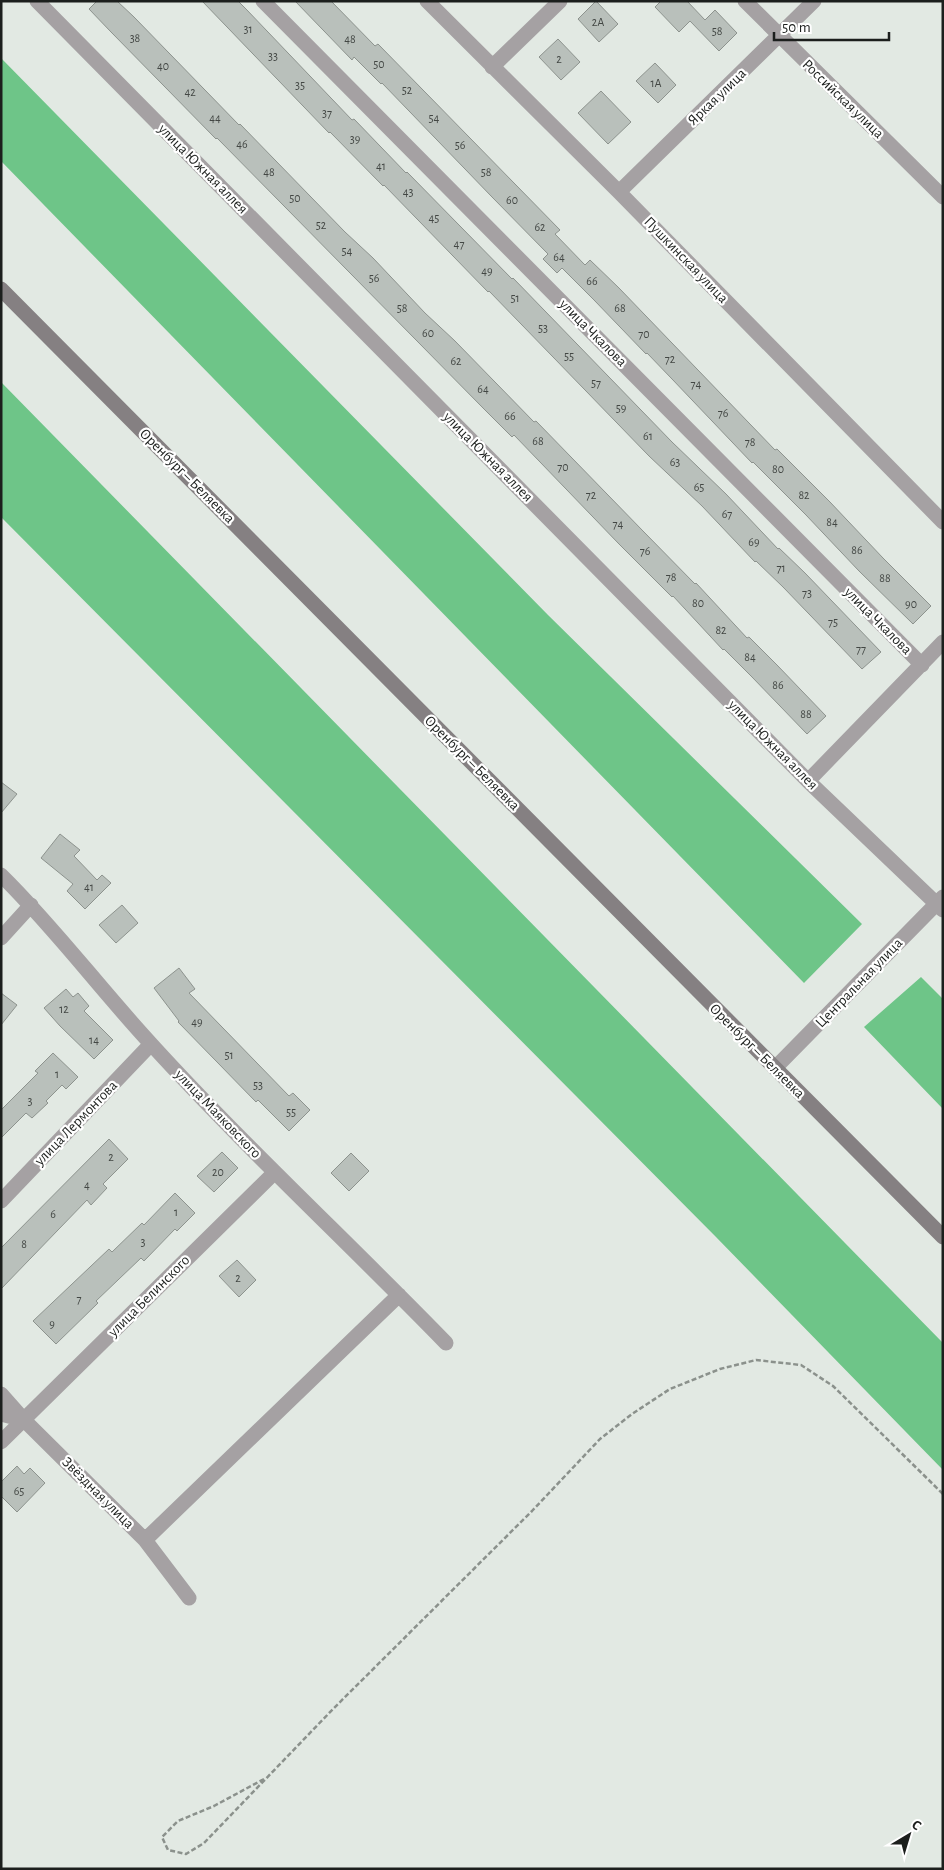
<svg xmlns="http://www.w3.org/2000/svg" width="944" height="1870" font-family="'Alegreya Sans',sans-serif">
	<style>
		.forest { fill: #6ec588 }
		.building { fill: #b9c0bb; stroke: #8d938e }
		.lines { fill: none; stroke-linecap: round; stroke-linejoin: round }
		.path { stroke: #8b918c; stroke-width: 2.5; stroke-dasharray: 5 2.5; stroke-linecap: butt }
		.minor { stroke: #a5a1a3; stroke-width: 15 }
		.secondary { stroke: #858082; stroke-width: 15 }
		.labels { text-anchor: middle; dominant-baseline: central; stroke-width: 4.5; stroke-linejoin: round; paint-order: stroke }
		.number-label { font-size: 12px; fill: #434744 }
		.street-label { font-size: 15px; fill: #1c1f1d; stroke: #fff }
	</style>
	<rect width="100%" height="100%" fill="#e2e9e3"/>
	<!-- forest -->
	<path class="forest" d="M 1,58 L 548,615 L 862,924 L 804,983 L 1,161 Z
		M 1,382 L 943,1343 L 943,1470 L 716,1237 L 1,517 Z
		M 921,977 L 943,999 L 943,1109 L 864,1027 Z"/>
	<!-- building -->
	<path class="building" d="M 97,1 L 117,1 L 134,17 L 239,125 L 240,124 L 345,232 L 373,258 L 425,313 L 455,341 L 534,422 L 536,421 L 643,531 L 695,584 L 696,583 L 747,638 L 749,637 L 777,665 L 826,716 L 807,734 L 752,677 L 724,649 L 723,650 L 673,596 L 672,597 L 619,544 L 514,435 L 512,437 L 484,409 L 217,138 L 216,139 L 111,32 L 89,9 Z
		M 202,1 L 238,1 L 246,9 L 352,120 L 354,119 L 406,173 L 407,172 L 512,279 L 513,278 L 672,442 L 726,494 L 778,549 L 779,548 L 805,573 L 881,652 L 862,669 L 783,587 L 756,561 L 755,562 L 702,506 L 649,456 L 489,291 L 488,292 L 384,185 L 383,186 L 330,132 L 329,133 Z
		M 295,1 L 331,1 L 375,46 L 378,44 L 560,230 L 555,234 L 585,265 L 590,260 L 619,288 L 775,450 L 777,449 L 830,502 L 883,558 L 931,606 L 913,624 L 859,571 L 806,515 L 753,462 L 752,463 L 672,379 L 647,353 L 646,354 L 594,300 L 562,268 L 557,273 L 543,259 L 548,254 L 492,197 L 382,83 L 381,84 L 354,57 L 352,60 Z
		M 596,1 L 618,24 L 599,42 L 578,19 Z
		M 661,1 L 687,1 L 705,20 L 715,10 L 737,33 L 719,51 L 690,21 L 679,32 L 655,7 Z
		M 558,39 L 580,62 L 561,80 L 539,57 Z
		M 655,63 L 676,85 L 658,103 L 636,81 Z
		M 601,91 L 631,122 L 608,144 L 578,113 Z
		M 1,782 L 17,794 L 1,813 Z
		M 60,834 L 80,850 L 74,856 L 97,880 L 102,875 L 111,883 L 85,909 L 67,891 L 73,884 L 41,858 Z
		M 122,905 L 138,923 L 116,943 L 99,925 Z
		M 179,968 L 195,989 L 189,993 L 289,1096 L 293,1093 L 310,1110 L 289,1131 L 258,1100 L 256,1102 L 178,1022 L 179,1021 L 154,988 Z
		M 66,989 L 73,997 L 78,993 L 89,1006 L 84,1011 L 113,1040 L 94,1059 L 60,1026 L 44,1008 Z
		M 1,993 L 17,1005 L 1,1025 Z
		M 53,1053 L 78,1077 L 66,1089 L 62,1085 L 46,1101 L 48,1103 L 32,1118 L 26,1113 L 1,1138 L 1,1110 L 38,1073 L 35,1071 Z
		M 109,1139 L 128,1159 L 103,1184 L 107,1188 L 91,1205 L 87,1200 L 1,1289 L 1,1248 Z
		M 222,1152 L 238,1168 L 214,1192 L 197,1176 Z
		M 351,1153 L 369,1171 L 349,1191 L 331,1173 Z
		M 175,1193 L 195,1213 L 177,1231 L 175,1229 L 144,1261 L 141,1258 L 96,1301 L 98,1303 L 56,1344 L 33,1321 L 109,1249 L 112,1252 L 142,1223 L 144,1225 Z
		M 237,1260 L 256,1280 L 239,1297 L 219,1276 Z
		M 17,1466 L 24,1474 L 30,1468 L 45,1483 L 17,1512 L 1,1496 L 1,1482 Z"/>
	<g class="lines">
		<!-- path -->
		<path class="path" d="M 264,1779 L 214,1806 L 178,1821 L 162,1837 L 168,1850 L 186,1854 L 204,1843 L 334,1708 L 532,1511 L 600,1439 L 632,1414 L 670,1389 L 720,1369 L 756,1360 L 801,1365 L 833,1386 L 943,1494"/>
		<!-- minor -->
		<path class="minor" d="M 37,1 L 808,781 L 943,910
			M 263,1 L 922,665
			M 427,1 L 619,192 L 943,522
			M 745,1 L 943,197
			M 492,67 L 560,1
			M 619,192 L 814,1
			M 808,781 L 943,642
			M 1,875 C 55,928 100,989 152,1045 C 246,1148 349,1243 446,1343
			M 1,938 L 31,905
			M 775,1068 L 943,897
			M 1,1201 L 151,1044
			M 1,1394 L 24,1420 L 145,1540 L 189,1598
			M 1,1414 L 24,1420
			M 1,1442 L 274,1173
			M 145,1540 L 399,1295"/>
		<!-- secondary -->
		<path class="secondary" d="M 1,289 L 943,1237"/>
	</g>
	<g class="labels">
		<!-- number labels -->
		<g class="number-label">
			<text x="598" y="22">2А</text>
			<text x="248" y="29">31</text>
			<text x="717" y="31">58</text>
			<text x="135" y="38">38</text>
			<text x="350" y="39">48</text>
			<text x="273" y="56">33</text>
			<text x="559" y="59">2</text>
			<text x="379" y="64">50</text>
			<text x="163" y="66">40</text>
			<text x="656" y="83">1А</text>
			<text x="300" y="85">35</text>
			<text x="407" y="90">52</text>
			<text x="190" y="92">42</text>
			<text x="327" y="113">37</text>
			<text x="215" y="118">44</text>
			<text x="434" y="118">54</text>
			<text x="355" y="139">39</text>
			<text x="242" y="144">46</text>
			<text x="460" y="145">56</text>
			<text x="381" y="166">41</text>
			<text x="269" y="172">48</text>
			<text x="486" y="172">58</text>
			<text x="408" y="192">43</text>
			<text x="295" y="198">50</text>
			<text x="512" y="200">60</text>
			<text x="434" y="218">45</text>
			<text x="321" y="225">52</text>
			<text x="540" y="227">62</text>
			<text x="459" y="244">47</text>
			<text x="347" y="251">54</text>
			<text x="559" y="257">64</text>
			<text x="487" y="271">49</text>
			<text x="374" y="278">56</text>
			<text x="592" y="281">66</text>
			<text x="515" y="298">51</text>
			<text x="402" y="308">58</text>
			<text x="620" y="308">68</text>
			<text x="543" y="328">53</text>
			<text x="428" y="333">60</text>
			<text x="644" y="334">70</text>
			<text x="569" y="356">55</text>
			<text x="670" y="359">72</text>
			<text x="456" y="361">62</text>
			<text x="596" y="383">57</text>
			<text x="696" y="384">74</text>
			<text x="483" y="389">64</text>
			<text x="621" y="408">59</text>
			<text x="723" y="413">76</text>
			<text x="510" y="416">66</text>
			<text x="648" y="436">61</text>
			<text x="538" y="441">68</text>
			<text x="750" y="442">78</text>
			<text x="675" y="462">63</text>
			<text x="563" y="467">70</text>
			<text x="778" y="469">80</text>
			<text x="699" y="487">65</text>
			<text x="591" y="495">72</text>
			<text x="804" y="495">82</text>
			<text x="727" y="514">67</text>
			<text x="832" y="522">84</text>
			<text x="618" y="524">74</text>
			<text x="754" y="542">69</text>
			<text x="857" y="550">86</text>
			<text x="645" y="551">76</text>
			<text x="781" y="568">71</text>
			<text x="671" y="577">78</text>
			<text x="885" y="578">88</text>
			<text x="807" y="593">73</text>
			<text x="698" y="603">80</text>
			<text x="911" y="604">90</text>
			<text x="833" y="622">75</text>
			<text x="721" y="630">82</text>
			<text x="861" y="649">77</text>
			<text x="750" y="657">84</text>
			<text x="778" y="685">86</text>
			<text x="806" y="714">88</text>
			<text x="89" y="887">41</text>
			<text x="64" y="1009">12</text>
			<text x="197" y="1022">49</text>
			<text x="94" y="1040">14</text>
			<text x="229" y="1055">51</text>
			<text x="57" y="1074">1</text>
			<text x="258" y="1085">53</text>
			<text x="30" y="1101">3</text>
			<text x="291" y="1112">55</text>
			<text x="111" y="1157">2</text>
			<text x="218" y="1172">20</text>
			<text x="87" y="1185">4</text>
			<text x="176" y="1212">1</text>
			<text x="53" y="1214">6</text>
			<text x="143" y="1242">3</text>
			<text x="24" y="1244">8</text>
			<text x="238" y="1278">2</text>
			<text x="79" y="1299">7</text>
			<text x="52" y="1324">9</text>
			<text x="19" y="1491">65</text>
		</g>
		<!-- street labels -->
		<g class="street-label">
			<text transform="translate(717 97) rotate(-44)">Яркая улица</text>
			<text transform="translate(843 99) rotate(44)">Российская улица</text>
			<text transform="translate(203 169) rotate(45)">улица Южная аллея</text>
			<text transform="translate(686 260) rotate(46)">Пушкинская улица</text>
			<text transform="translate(593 333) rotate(45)">улица Чкалова</text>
			<text transform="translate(488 457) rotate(45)">улица Южная аллея</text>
			<text transform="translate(187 476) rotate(45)">Оренбург – Беляевка</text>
			<text transform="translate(878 621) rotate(45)">улица Чкалова</text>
			<text transform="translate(773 745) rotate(45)">улица Южная аллея</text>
			<text transform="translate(472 763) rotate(45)">Оренбург – Беляевка</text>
			<text transform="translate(859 983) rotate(-46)">Центральная улица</text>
			<text transform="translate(757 1051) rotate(45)">Оренбург – Беляевка</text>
			<text transform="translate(218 1114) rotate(46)">улица Маяковского</text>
			<text transform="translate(76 1123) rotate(-46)">улица Лермонтова</text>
			<text transform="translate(149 1296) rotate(-45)">улица Белинского</text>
			<text transform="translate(98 1493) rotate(45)">Звёздная улица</text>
		</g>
	</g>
	<!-- border -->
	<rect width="944" height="1870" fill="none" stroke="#1c1f1d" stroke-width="5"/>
	<!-- north arrow -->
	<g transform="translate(909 1835) rotate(38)" stroke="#ffffff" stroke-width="4" paint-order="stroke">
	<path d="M0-4L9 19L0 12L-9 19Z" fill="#1c1f1d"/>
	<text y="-8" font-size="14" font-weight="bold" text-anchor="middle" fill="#1c1f1d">С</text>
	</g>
	<!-- scale -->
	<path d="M774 32v8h115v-8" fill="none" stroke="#1c1f1d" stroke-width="2.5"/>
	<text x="782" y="32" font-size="15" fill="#1c1f1d" stroke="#ffffff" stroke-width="4" paint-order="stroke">50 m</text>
</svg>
